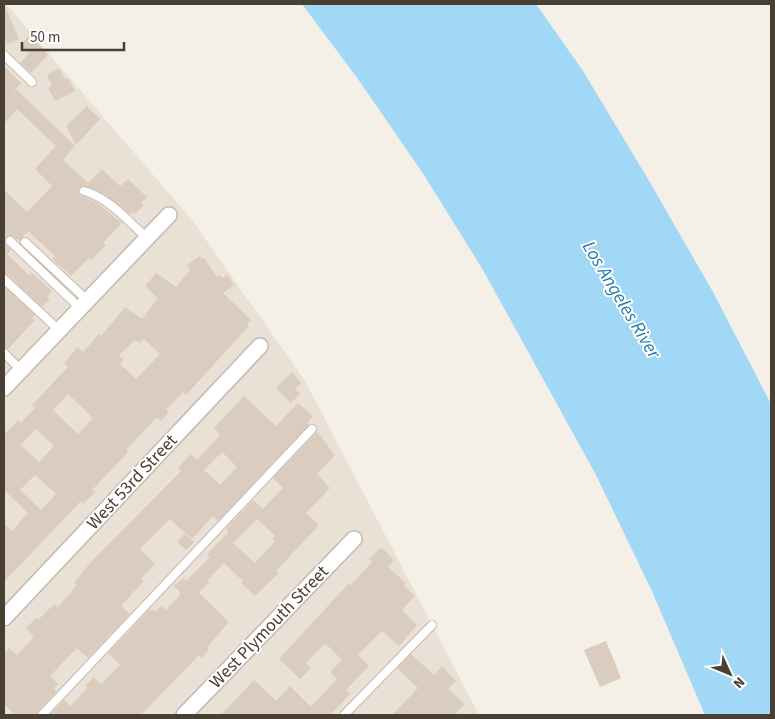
<svg xmlns="http://www.w3.org/2000/svg" width="775" height="719" font-family="'Source Sans 3',sans-serif">
	<style>
		.residential { fill: #e9e1d5 }
		.water { fill: #a0d8f5 }
		.building { fill: #dacdbf; fill-rule: evenodd }
		.lines { fill: none; stroke-linecap: round; stroke-linejoin: round }
		.lane-casing { stroke: #c4b9ac; stroke-width: 10 }
		.street-casing { stroke: #c4b9ac; stroke-width: 18 }
		.lane { stroke: #fff; stroke-width: 8 }
		.street { stroke: #fff; stroke-width: 15 }
		.labels { text-anchor: middle; dominant-baseline: central; stroke-width: 4; stroke-linejoin: round; paint-order: stroke }
		.street-label { font-size: 18px; fill: #483f35; stroke: #fff }
		.water-label { font-size: 19px; font-style: italic; fill: #267caa; stroke: #fff }
	</style>
	<rect width="100%" height="100%" fill="#f4efe7"/>
	<!-- residential -->
	<path class="residential" d="M 4,4 L 6,4 L 192,220 L 305,381 L 479,715 L 4,715 Z"/>
	<!-- water -->
	<path class="water" d="M 302,4 L 536,4 L 583,71 L 648,179 L 713,292 L 771,404 L 771,715 L 705,715 L 651,589 L 596,475 L 483,270 L 424,175 L 358,79 Z"/>
	<!-- building -->
	<path class="building" d="M 4,4 L 19,39 L 7,44 L 4,37 Z
		M 30,35 L 48,55 L 31,73 L 20,63 L 29,53 L 20,45 Z
		M 4,66 L 21,83 L 13,92 L 17,90 L 75,146 L 63,160 L 88,183 L 102,169 L 120,186 L 128,179 L 147,197 L 141,203 L 144,205 L 135,214 L 133,212 L 130,214 L 104,194 L 86,186 L 80,187 L 78,191 L 80,195 L 99,204 L 122,223 L 103,243 L 106,245 L 91,260 L 89,258 L 71,276 L 52,259 L 55,256 L 28,231 L 19,241 L 12,236 L 6,237 L 5,243 L 11,250 L 7,254 L 29,275 L 31,272 L 52,291 L 47,297 L 50,299 L 42,307 L 8,275 L 4,274 L 4,190 L 27,212 L 52,186 L 35,169 L 56,146 L 17,109 L 4,124 Z
		M 59,68 L 65,79 L 68,78 L 75,91 L 55,101 L 48,88 L 52,86 L 47,75 Z
		M 87,106 L 100,119 L 76,145 L 66,126 Z
		M 200,256 L 202,259 L 204,258 L 217,277 L 220,275 L 222,278 L 227,275 L 234,285 L 223,293 L 251,320 L 247,324 L 249,326 L 186,395 L 183,392 L 166,410 L 169,412 L 161,421 L 157,417 L 126,450 L 128,452 L 92,490 L 95,492 L 83,504 L 81,501 L 4,582 L 4,523 L 12,531 L 28,513 L 4,490 L 4,435 L 18,420 L 21,423 L 35,408 L 32,405 L 68,367 L 64,363 L 78,347 L 83,352 L 99,334 L 101,336 L 125,307 L 142,319 L 158,298 L 145,286 L 156,273 L 176,287 L 190,270 L 187,265 ZM 144,339 L 160,354 L 136,379 L 120,364 L 123,360 L 119,355 L 135,340 L 140,343 ZM 68,394 L 93,418 L 78,434 L 53,410 ZM 36,429 L 54,446 L 39,462 L 21,445 ZM 35,475 L 56,494 L 41,510 L 20,490 Z
		M 4,286 L 35,315 L 32,318 L 35,320 L 8,349 L 4,348 Z
		M 292,372 L 301,383 L 295,389 L 300,394 L 291,403 L 276,388 Z
		M 244,396 L 276,426 L 298,403 L 313,416 L 307,423 L 309,425 L 218,521 L 213,516 L 192,539 L 170,519 L 140,549 L 155,564 L 141,579 L 144,581 L 121,606 L 130,614 L 88,658 L 77,648 L 50,676 L 58,684 L 54,689 L 56,692 L 38,711 L 37,715 L 15,715 L 4,704 L 4,654 L 9,648 L 17,655 L 34,637 L 26,628 L 36,618 L 38,620 L 54,604 L 58,607 L 73,590 L 76,585 L 74,583 L 90,563 L 181,471 L 178,468 L 191,454 L 197,460 L 220,435 L 214,428 ZM 222,452 L 237,467 L 220,485 L 204,470 Z
		M 317,432 L 328,445 L 327,446 L 335,455 L 317,474 L 330,488 L 306,513 L 319,525 L 277,570 L 279,573 L 255,596 L 241,583 L 243,581 L 224,563 L 208,580 L 209,582 L 199,593 L 229,622 L 207,647 L 209,650 L 202,658 L 199,655 L 141,715 L 50,715 L 64,700 L 71,706 L 87,688 L 85,686 L 94,677 L 101,684 L 120,665 L 108,653 L 150,609 L 156,611 L 161,606 L 166,610 L 180,595 L 180,592 L 174,586 L 183,578 L 186,581 L 210,557 L 207,554 L 229,532 L 226,529 L 253,500 L 263,509 L 283,488 L 273,478 ZM 257,519 L 275,536 L 273,539 L 275,541 L 255,563 L 233,543 Z
		M 185,534 L 194,542 L 186,550 L 177,542 Z
		M 381,547 L 394,560 L 388,567 L 406,583 L 404,586 L 415,596 L 402,610 L 417,625 L 399,646 L 382,631 L 358,655 L 369,666 L 346,690 L 350,694 L 330,715 L 221,715 L 254,680 L 276,701 L 290,686 L 311,707 L 337,679 L 330,672 L 342,660 L 325,643 L 306,663 L 311,668 L 300,679 L 279,659 L 349,583 L 351,585 L 372,562 L 369,559 Z
		M 606,641 L 621,678 L 600,687 L 584,650 Z
		M 411,654 L 434,675 L 442,666 L 456,681 L 448,689 L 465,704 L 454,715 L 392,715 L 418,688 L 397,668 Z"/>
	<g class="lines">
		<!-- lane casing -->
		<g class="lane-casing">
			<path id="lane" d="M 4,55 L 32,82
				M 84,191 C 109,198 128,221 147,238
				M 10,241 L 80,308
				M 25,242 L 87,300
				M 4,279 L 59,330
				M 4,353 L 21,370
				M 42,715 L 312,429
				M 344,715 L 432,625"/>
		</g>
		<!-- street casing -->
		<g class="street-casing">
			<path id="street" d="M 4,388 L 169,215
				M 4,618 L 260,346
				M 184,715 L 354,539"/>
		</g>
		<!-- lane -->
		<use href="#lane" class="lane"/>
		<!-- street -->
		<use href="#street" class="street"/>
	</g>
	<g class="labels">
		<!-- street labels -->
		<g class="street-label">
			<text transform="translate(132 482) rotate(-47)">West 53rd Street</text>
			<text transform="translate(269 627) rotate(-46)">West Plymouth Street</text>
		</g>
		<!-- water labels -->
		<g class="water-label">
			<text transform="translate(621 300) rotate(59)">Los Angeles River</text>
		</g>
	</g>
	<!-- border -->
	<rect width="775" height="719" fill="none" stroke="#483f35" stroke-width="10"/>
	<!-- north arrow -->
	<g transform="translate(730 674) rotate(134)" stroke="#ffffff" stroke-width="4" paint-order="stroke">
	<path d="M0-4L9 19L0 12L-9 19Z" fill="#483f35"/>
	<text y="-8" font-size="14" font-weight="bold" text-anchor="middle" fill="#483f35">N</text>
	</g>
	<!-- scale -->
	<path d="M22 42v8h102v-8" fill="none" stroke="#483f35" stroke-width="2.5"/>
	<text x="30" y="42" font-size="15" fill="#483f35" stroke="#ffffff" stroke-width="4" paint-order="stroke">50 m</text>
</svg>
